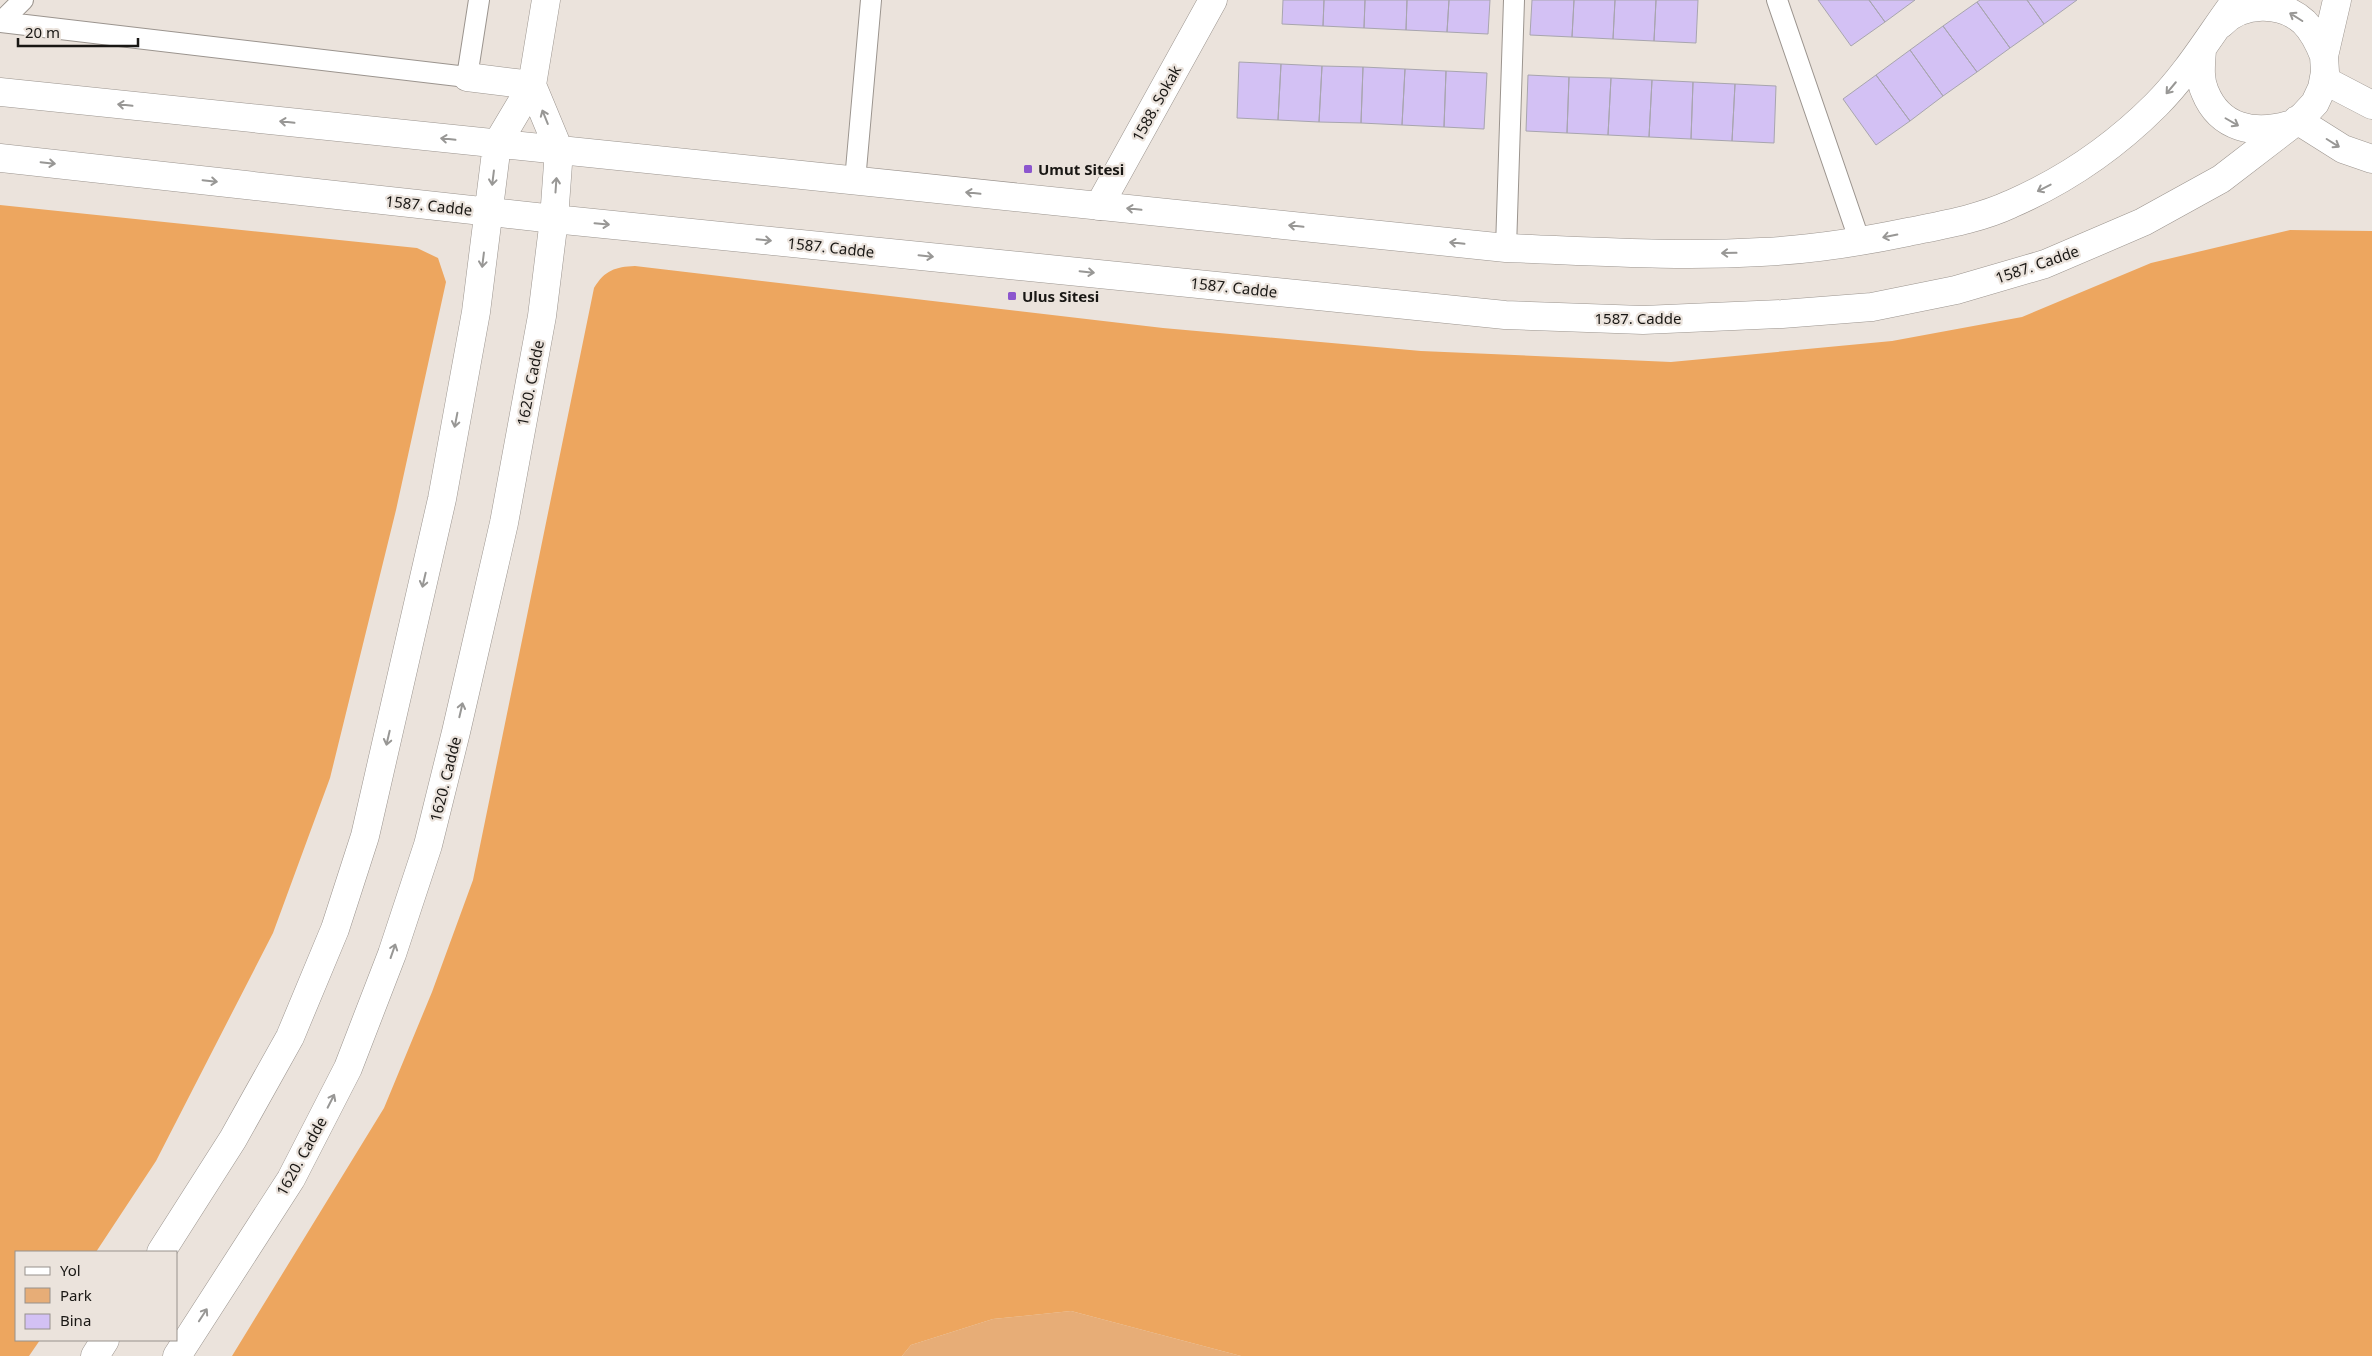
<svg xmlns="http://www.w3.org/2000/svg" width="2372" height="1356" font-family="'Noto Sans',sans-serif">
	<style>
		.green { fill: #e7ad77 }
		.forest { fill: #eda65f }
		.building { fill: #d3c1f4; stroke: #a8a5ae }
		.lines { fill: none; stroke-linecap: round; stroke-linejoin: round }
		.lane-casing { stroke: #9b948e; stroke-width: 22 }
		.street-casing { stroke: #9b948e; stroke-width: 29 }
		.secondary-casing { stroke: #9b948e; stroke-width: 29 }
		.lane { stroke: #fff; stroke-width: 20 }
		.street { stroke: #fff; stroke-width: 28 }
		.secondary { stroke: #fff; stroke-width: 28 }
		.oneway { stroke: #989795 }
		.poi-dot { fill: #8c56ce; stroke: #ebe3dc; stroke-width: 2 }
		.labels { text-anchor: middle; dominant-baseline: central; stroke-width: 4.5; stroke-linejoin: round; paint-order: stroke }
		.street-label { font-size: 15px; fill: #191714; stroke: #ebe3dc }
		.poi-label { font-size: 15px; font-weight: bold; fill: #191714; stroke: #ebe3dc; text-anchor: start }
	</style>
	<rect width="100%" height="100%" fill="#ebe3dc"/>
	<!-- green -->
	<path class="green" d="M 1071,1311 L 1241,1356 L 902,1356 L 911,1345 L 993,1319 Z"/>
	<!-- forest -->
	<path class="forest" d="M 0,205 L 417,248 L 438,258 L 446,282 L 396,510 L 330,778 L 273,933 L 156,1161 L 96,1252 L 16,1252 L 16,1340 L 40,1340 L 29,1356 L 0,1356 Z
		M 2290,230 L 2372,231 L 2372,1356 L 1241,1356 L 1071,1311 L 993,1319 L 911,1345 L 902,1356 L 232,1356 L 384,1108 L 432,992 L 473,880 L 594,288 C 605,270 615,267 635,266 L 1163,328 L 1421,351 L 1671,362 L 1892,341 L 2022,317 L 2151,263 Z"/>
	<!-- building -->
	<path class="building" d="M 1283,0 L 1324,0 L 1323,26 L 1282,24 Z
		M 1324,0 L 1365,0 L 1364,28 L 1323,26 Z
		M 1365,0 L 1407,0 L 1406,30 L 1364,28 Z
		M 1407,0 L 1449,0 L 1447,32 L 1406,30 Z
		M 1449,0 L 1490,0 L 1488,34 L 1447,32 Z
		M 1532,0 L 1574,0 L 1572,37 L 1530,35 Z
		M 1574,0 L 1615,0 L 1613,39 L 1572,37 Z
		M 1615,0 L 1656,0 L 1654,41 L 1613,39 Z
		M 1656,0 L 1698,0 L 1696,43 L 1654,41 Z
		M 1818,0 L 1869,0 L 1885,22 L 1851,46 Z
		M 1869,0 L 1915,0 L 1885,22 Z
		M 1980,0 L 2027,0 L 2044,24 L 2010,48 L 1977,2 Z
		M 2027,0 L 2077,0 L 2044,24 Z
		M 1977,2 L 2010,48 L 1977,72 L 1943,26 Z
		M 1943,26 L 1977,72 L 1943,96 L 1910,50 Z
		M 1910,50 L 1943,96 L 1910,121 L 1876,75 Z
		M 1239,62 L 1281,64 L 1278,120 L 1237,118 Z
		M 1281,64 L 1322,66 L 1319,122 L 1278,120 Z
		M 1322,66 L 1363,67 L 1361,123 L 1319,122 Z
		M 1363,67 L 1405,69 L 1402,125 L 1361,123 Z
		M 1405,69 L 1446,71 L 1444,127 L 1402,125 Z
		M 1446,71 L 1487,73 L 1484,129 L 1444,127 Z
		M 1528,75 L 1569,77 L 1567,133 L 1526,131 Z
		M 1876,75 L 1910,121 L 1876,145 L 1843,99 Z
		M 1569,77 L 1611,78 L 1608,135 L 1567,133 Z
		M 1611,78 L 1652,80 L 1649,137 L 1608,135 Z
		M 1652,80 L 1693,82 L 1691,139 L 1649,137 Z
		M 1693,82 L 1735,84 L 1732,141 L 1691,139 Z
		M 1735,84 L 1776,86 L 1774,143 L 1732,141 Z"/>
	<g class="lines">
		<!-- lane casing -->
		<g class="lane-casing">
			<path id="lane" d="M 1777,0 L 1860,242
				M 0,22 L 467,77 L 479,0
				M 1,22 L 23,0
				M 855,181 L 871,0
				M 1506,248 L 1514,0"/>
		</g>
		<!-- street casing -->
		<g class="street-casing">
			<path id="street" d="M 467,77 L 532,85
				M 1099,206 L 1213,0"/>
		</g>
		<!-- secondary casing -->
		<g class="secondary-casing">
			<path id="secondary" d="M 2221,24 C 2242,2 2281,1 2304,22 C 2314,32 2319,43 2324,56
				M 2202,50 C 2201,64 2199,79 2205,92 C 2220,129 2255,135 2289,125
				M 2324,80 L 2372,105
				M 0,92 L 1506,248 C 1591,251 1676,257 1761,252 C 1810,250 1860,242 1908,232 C 1942,225 1979,219 2011,204 C 2064,181 2115,146 2156,105 C 2188,73 2210,35 2236,0
				M 2297,120 L 2343,149 L 2372,159
				M 0,158 L 554,219 L 1505,315 L 1643,320 L 1782,314 L 1872,307 L 1956,290 L 2045,264 L 2143,222 L 2221,179 L 2303,116 L 2315,103 L 2322,88 L 2325,72 L 2324,56 L 2337,0
				M 161,1252 L 233,1139 L 290,1037 L 335,929 L 365,836 L 442,499 L 476,312 L 497,144 L 532,85 L 546,0
				M 95,1356 L 105,1340
				M 177,1356 L 291,1179 L 348,1068 L 392,954 L 428,845 L 456,732 L 504,523 L 542,316 L 554,219 L 559,150 L 532,85"/>
		</g>
		<!-- lane -->
		<use href="#lane" class="lane"/>
		<!-- street -->
		<use href="#street" class="street"/>
		<!-- secondary -->
		<use href="#secondary" class="secondary"/>
	</g>
	<!-- one-way arrows -->
	<defs><path id="oneway-shaft" d="M-6 0H5M1.5-3L5.5 0L1.5 3" fill="none" stroke-width="1.6" stroke-linecap="round" stroke-linejoin="round" transform="scale(1.25)"/></defs>
	<g class="oneway">
		<use href="#oneway-shaft" transform="translate(2296 17) rotate(-148)"/>
		<use href="#oneway-shaft" transform="translate(2171 88) rotate(130)"/>
		<use href="#oneway-shaft" transform="translate(125 105) rotate(-174)"/>
		<use href="#oneway-shaft" transform="translate(545 117) rotate(-112)"/>
		<use href="#oneway-shaft" transform="translate(287 122) rotate(-174)"/>
		<use href="#oneway-shaft" transform="translate(2232 122) rotate(30)"/>
		<use href="#oneway-shaft" transform="translate(448 139) rotate(-174)"/>
		<use href="#oneway-shaft" transform="translate(2333 143) rotate(32)"/>
		<use href="#oneway-shaft" transform="translate(48 163) rotate(6)"/>
		<use href="#oneway-shaft" transform="translate(493 178) rotate(97)"/>
		<use href="#oneway-shaft" transform="translate(210 181) rotate(6)"/>
		<use href="#oneway-shaft" transform="translate(556 185) rotate(-86)"/>
		<use href="#oneway-shaft" transform="translate(2044 188) rotate(153)"/>
		<use href="#oneway-shaft" transform="translate(973 193) rotate(-174)"/>
		<use href="#oneway-shaft" transform="translate(1134 209) rotate(-174)"/>
		<use href="#oneway-shaft" transform="translate(602 224) rotate(5)"/>
		<use href="#oneway-shaft" transform="translate(1296 226) rotate(-174)"/>
		<use href="#oneway-shaft" transform="translate(1890 236) rotate(169)"/>
		<use href="#oneway-shaft" transform="translate(764 240) rotate(6)"/>
		<use href="#oneway-shaft" transform="translate(1457 243) rotate(-174)"/>
		<use href="#oneway-shaft" transform="translate(1729 253) rotate(179)"/>
		<use href="#oneway-shaft" transform="translate(926 256) rotate(6)"/>
		<use href="#oneway-shaft" transform="translate(483 260) rotate(97)"/>
		<use href="#oneway-shaft" transform="translate(1087 272) rotate(6)"/>
		<use href="#oneway-shaft" transform="translate(456 420) rotate(101)"/>
		<use href="#oneway-shaft" transform="translate(424 580) rotate(103)"/>
		<use href="#oneway-shaft" transform="translate(461 710) rotate(-77)"/>
		<use href="#oneway-shaft" transform="translate(388 738) rotate(103)"/>
		<use href="#oneway-shaft" transform="translate(393 951) rotate(-71)"/>
		<use href="#oneway-shaft" transform="translate(331 1101) rotate(-63)"/>
		<use href="#oneway-shaft" transform="translate(203 1315) rotate(-57)"/>
	</g>
	<!-- markers -->
	<g class="poi-dot">
		<rect x="1023" y="164" width="10" height="10" rx="2.5"/>
		<rect x="1007" y="291" width="10" height="10" rx="2.5"/>
	</g>
	<g class="labels">
		<!-- street labels -->
		<g class="street-label">
			<text transform="translate(1156 103) rotate(-61)">1588. Sokak</text>
			<text transform="translate(429 205) rotate(6)">1587. Cadde</text>
			<text transform="translate(831 247) rotate(6)">1587. Cadde</text>
			<text transform="translate(2037 264) rotate(-19)">1587. Cadde</text>
			<text transform="translate(1234 287) rotate(6)">1587. Cadde</text>
			<text x="1638" y="318">1587. Cadde</text>
			<text transform="translate(530 383) rotate(-79)">1620. Cadde</text>
			<text transform="translate(445 779) rotate(-76)">1620. Cadde</text>
			<text transform="translate(301 1156) rotate(-61)">1620. Cadde</text>
		</g>
		<!-- poi labels -->
		<g class="poi-label">
			<text x="1038" y="169">Umut Sitesi</text>
			<text x="1022" y="296">Ulus Sitesi</text>
		</g>
	</g>
	<!-- legend -->
	<rect x="15" y="1251" width="162" height="90" fill="#ebe3dc" stroke="#97918c"/>
	<rect x="25" y="1267" width="25" height="8" fill="#ffffff" stroke="#97918c"/>
	<text x="60" y="1276" font-size="15" fill="#191714">Yol</text>
	<rect x="25" y="1288" width="25" height="15" fill="#e7ad77" stroke="#97918c"/>
	<text x="60" y="1301" font-size="15" fill="#191714">Park</text>
	<rect x="25" y="1314" width="25" height="15" fill="#d3c1f4" stroke="#97918c"/>
	<text x="60" y="1326" font-size="15" fill="#191714">Bina</text>
	<!-- scale -->
	<path d="M18 38v8h120v-8" fill="none" stroke="#191714" stroke-width="2.5"/>
	<text x="25" y="38" font-size="15" fill="#191714" stroke="#ebe3dc" stroke-width="4" paint-order="stroke">20 m</text>
</svg>
